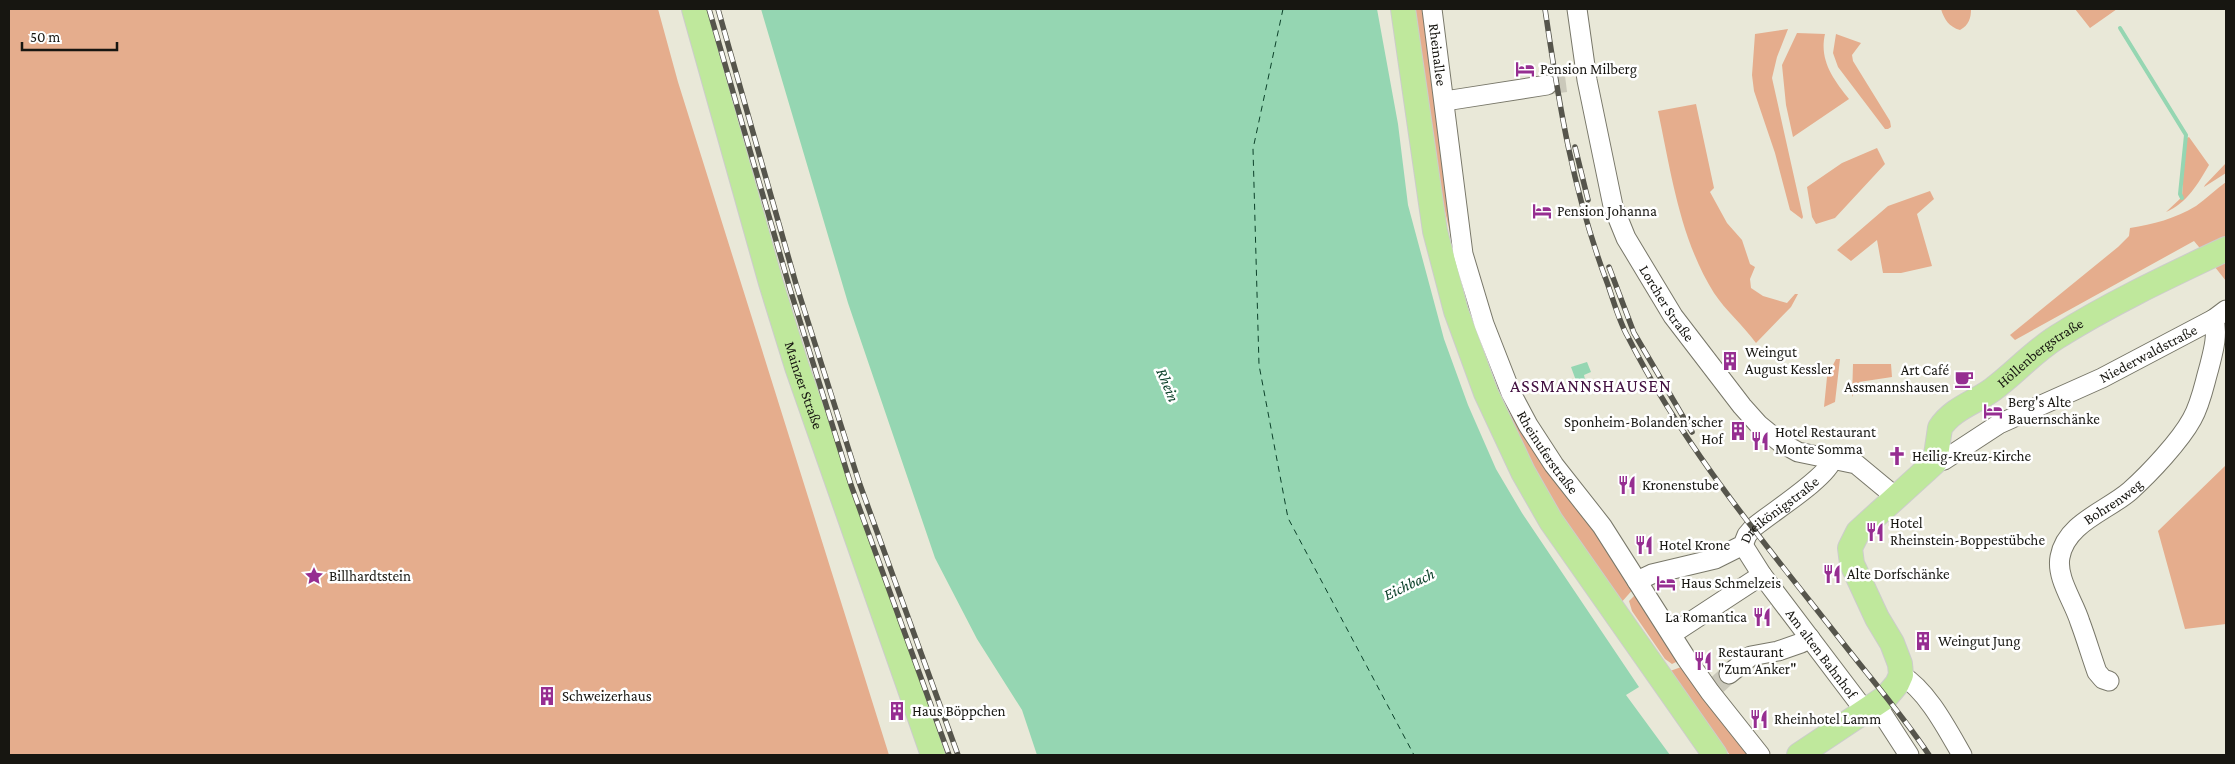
<svg xmlns="http://www.w3.org/2000/svg" width="2235" height="764" font-family="'Crimson Pro',serif">
	<style>
		.green { fill: #e5ad8d }
		.water { fill: #95d6b2 }
		.lines { fill: none; stroke-linecap: round; stroke-linejoin: round }
		.stream { stroke: #95d6b2; stroke-width: 4 }
		.ferry { stroke: #0c412a; stroke-width: 1; stroke-dasharray: 6 5; stroke-linecap: butt }
		.minor-tunnel { stroke: #cac8ba; stroke-width: 19; stroke-dasharray: 19 9; stroke-linecap: butt }
		.minor-casing { stroke: #787769; stroke-width: 21 }
		.major-casing { stroke: #cccccb; stroke-width: 26 }
		.minor { stroke: #fff; stroke-width: 19 }
		.major { stroke: #bfe89c; stroke-width: 24 }
		.rail-casing { stroke: #56554c; stroke-width: 5.5 }
		.rail { stroke: #fff; stroke-width: 4; stroke-dasharray: 11; stroke-linecap: butt }
		.labels { text-anchor: middle; dominant-baseline: central; stroke-width: 5; stroke-linejoin: round; paint-order: stroke }
		.street-label { font-size: 15px; fill: #171611; stroke: #fff }
		.poi-label { font-size: 15px; fill: #171611; stroke: #fff; text-anchor: start }
		.water-label { font-size: 16px; font-style: italic; fill: #0c412a; stroke: #fff }
		.quarter-label { font-size: 18px; letter-spacing: 1px; fill: #431141; stroke: #fff }
	</style>
	<rect width="100%" height="100%" fill="#e9e8d8"/>
	<!-- green -->
	<path class="green" d="M 9,9 L 658,9 L 678,82 L 889,755 L 9,755 Z
		M 1414,9 L 1426,9 L 1462,284 L 1437,177 Z
		M 1941,9 L 1971,9 C 1971,18 1969,25 1960,30 C 1949,27 1944,19 1941,9 Z
		M 2075,9 L 2117,9 L 2090,28 Z
		M 1788,29 L 1777,57 L 1772,78 L 1803,217 L 1802,219 L 1790,210 L 1775,153 L 1754,91 L 1752,75 L 1755,34 Z
		M 1797,33 L 1825,34 C 1819,60 1833,79 1849,99 L 1793,137 L 1786,105 L 1782,65 Z
		M 1836,34 L 1861,43 L 1852,55 L 1853,61 L 1890,121 L 1891,127 L 1888,129 L 1885,129 L 1838,67 L 1833,53 Z
		M 1696,104 L 1714,188 L 1710,192 L 1727,223 L 1742,240 L 1750,264 L 1755,267 L 1750,279 L 1751,288 L 1763,296 L 1787,303 L 1795,294 L 1798,294 L 1791,307 L 1756,343 C 1743,325 1726,311 1714,293 C 1680,239 1671,172 1658,111 Z
		M 2189,137 L 2209,165 C 2198,184 2187,203 2166,212 L 2182,197 L 2185,143 L 2187,138 Z
		M 1877,148 L 1885,164 L 1835,218 L 1816,224 L 1812,217 L 1807,187 L 1842,163 Z
		M 2226,163 L 2226,173 L 2204,187 L 2205,185 Z
		M 2226,182 L 2226,242 L 2204,253 L 2194,241 L 2015,340 L 2010,335 L 2118,247 L 2129,236 L 2130,228 C 2153,224 2175,219 2196,206 C 2206,199 2216,189 2226,182 Z
		M 1930,191 L 1934,199 L 1917,214 L 1932,266 L 1901,273 L 1883,273 L 1877,240 L 1851,261 L 1837,250 L 1888,206 Z
		M 2226,254 L 2226,281 L 2211,262 Z
		M 1836,359 L 1840,359 L 1835,402 L 1824,407 L 1827,377 Z
		M 1853,364 L 1891,364 L 1892,377 L 1859,382 L 1852,397 Z
		M 1499,383 L 1635,587 L 1620,604 L 1558,512 L 1526,455 L 1495,385 Z
		M 2226,465 L 2226,624 L 2185,629 L 2158,531 Z
		M 1638,592 L 1680,660 L 1672,664 L 1665,659 L 1632,611 L 1629,601 Z
		M 1684,666 L 1751,755 L 1730,755 L 1696,711 L 1670,671 Z"/>
	<!-- water -->
	<path class="water" d="M 761,9 L 1377,9 L 1398,124 L 1408,205 L 1444,339 L 1468,405 L 1496,469 L 1522,513 L 1639,687 L 1626,695 L 1670,755 L 1037,755 L 1022,710 L 977,639 L 935,558 L 848,303 Z
		M 1587,362 L 1591,372 L 1584,375 L 1586,384 L 1578,386 L 1571,367 Z"/>
	<g class="lines">
		<!-- stream -->
		<path class="stream" d="M 2120,28 L 2186,135 L 2180,194 L 2182,198"/>
		<!-- ferry -->
		<path class="ferry" d="M 1283,9 L 1253,149 L 1259,365 L 1288,518 L 1414,755"/>
		<!-- minor-tunnel -->
		<path class="minor-tunnel" d="M 1547,85 L 1571,82
			M 1717,685 L 1729,674"/>
		<!-- minor casing -->
		<g class="minor-casing">
			<g id="minor">
				<path id="s1" d="M 1432,9 L 1463,254 L 1484,324 L 1511,393 L 1528,425 L 1554,465 L 1602,526 L 1686,658 L 1710,692 L 1760,755"/>
				<path id="s2" d="M 1577,9 L 1587,80 L 1613,206 L 1626,238 L 1673,316 L 1742,406 L 1759,425 L 1780,442 L 1798,452 L 1856,464 L 1897,498"/>
				<path d="M 1445,101 L 1547,85"/>
				<path id="s3" d="M 1935,462 L 1944,460 L 1999,424 L 2102,378 L 2214,319 L 2226,310"/>
				<path id="s4" d="M 1743,545 L 1762,575 L 1865,711"/>
				<path id="s5" d="M 1637,581 L 1652,574 L 1715,559 L 1743,545 L 1747,535 L 1753,528 C 1769,514 1827,478 1832,460"/>
				<path d="M 1672,634 L 1762,575"/>
				<path d="M 1729,674 L 1751,656 L 1778,651 L 1801,643 L 1810,638"/>
				<path d="M 1901,675 C 1927,690 1947,729 1962,755"/>
				<path id="s6" d="M 2109,681 L 2103,679 L 2097,672 C 2091,655 2086,638 2080,622 C 2074,602 2056,578 2060,557 C 2066,523 2107,511 2130,491 C 2150,473 2180,441 2192,419 C 2201,403 2204,385 2209,368 C 2213,352 2218,336 2214,319"/>
				<path d="M 1876,704 L 1909,755"/>
			</g>
		</g>
		<!-- major casing -->
		<g class="major-casing">
			<g id="major">
				<path id="s7" d="M 694,9 L 771,283 L 797,367 L 933,755"/>
				<path d="M 1403,9 L 1435,231 L 1456,311 L 1486,393 L 1523,472 L 1551,521 L 1715,755"/>
				<path id="s8" d="M 1799,755 L 1886,697 L 1897,684 L 1901,675 L 1900,664 L 1892,643 L 1877,618 L 1852,564 L 1850,548 L 1858,532 L 1935,462 L 1940,428 C 1952,409 1974,403 1992,390 C 2014,374 2033,352 2057,337 C 2111,303 2169,276 2226,249"/>
			</g>
		</g>
		<!-- minor -->
		<use href="#minor" class="minor"/>
		<!-- major -->
		<use href="#major" class="major"/>
		<!-- rail casing -->
		<g class="rail-casing">
			<path id="rail" d="M 709,9 L 790,289 L 851,485 L 949,755
				M 718,9 L 796,284 L 859,482 L 958,755
				M 1545,9 C 1559,105 1573,193 1608,285 C 1614,302 1619,321 1628,337 C 1684,448 1766,545 1843,643 C 1872,680 1903,716 1929,755
				M 1575,147 L 1588,200
				M 1609,267 L 1634,333 L 1692,432"/>
		</g>
		<!-- rail -->
		<use href="#rail" class="rail"/>
	</g>
	<!-- icons -->
	<defs>
		<g id="hotel-bare" transform="scale(1.5)"><path d="M-6-4.5h1.5V1H6V5H4.5V3h-9V5H-6ZM-4 0a1.8 1.8 0 1 1 3.6 0ZM.5 0V-2.5h3Q6-2.5 6 0Z" fill="#962e91" stroke="#fff" stroke-width="2.5" paint-order="stroke"/></g>
		<g id="building-bare" transform="scale(1.5)"><path d="M-4-6H4V6H1V3H-1V6H-4ZM-2.5-4.3h1.7v1.8h-1.7ZM.8-4.3h1.7v1.8H.8ZM-2.5-1h1.7V.8h-1.7ZM.8-1h1.7V.8H.8Z" fill="#962e91" stroke="#fff" stroke-width="2.5" paint-order="stroke"/></g>
		<g id="cafe-bare" transform="scale(1.5)"><path d="M-5.5-4.5H6V0H3Q3 3.5 0 3.5H-2.5Q-5.5 3.5-5.5 0ZM3-3.2v2h1.7v-2ZM-6 4.5H4V6H-6Z" fill="#962e91" stroke="#fff" stroke-width="2.5" paint-order="stroke"/></g>
		<g id="restaurant-bare" transform="scale(1.5)"><path d="M-5-6h1v4h1v-4h1v4h1v-4h1v5L-1.5 .5V6h-2V.5L-5-1ZM5-6V6H3V1.5H1.5Q1.5-4 5-6Z" fill="#962e91" stroke="#fff" stroke-width="2.5" paint-order="stroke"/></g>
		<g id="church-bare" transform="scale(1.5)"><path d="M-1.2-6h2.4v3.5h3.3v2.4h-3.3V6h-2.4V-.1h-3.3v-2.4h3.3Z" fill="#962e91" stroke="#fff" stroke-width="2.5" paint-order="stroke"/></g>
		<g id="sight-bare" transform="scale(1.5)"><path d="M0-6L1.8-2.2L6-1.7L2.9 1.2L3.7 5.4L0 3.3L-3.7 5.4L-2.9 1.2L-6-1.7L-1.8-2.2Z" fill="#962e91" stroke="#fff" stroke-width="2.5" paint-order="stroke"/></g>
	</defs>
	<g fill-rule="evenodd">
		<use href="#hotel-bare" x="1525" y="69"/>
		<use href="#hotel-bare" x="1542" y="211"/>
		<use href="#building-bare" x="1730" y="361"/>
		<use href="#cafe-bare" x="1964" y="379"/>
		<use href="#hotel-bare" x="1993" y="411"/>
		<use href="#building-bare" x="1738" y="431"/>
		<use href="#restaurant-bare" x="1760" y="441"/>
		<use href="#church-bare" x="1897" y="456"/>
		<use href="#restaurant-bare" x="1627" y="485"/>
		<use href="#restaurant-bare" x="1875" y="532"/>
		<use href="#restaurant-bare" x="1644" y="545"/>
		<use href="#restaurant-bare" x="1832" y="574"/>
		<use href="#sight-bare" x="314" y="576"/>
		<use href="#hotel-bare" x="1666" y="583"/>
		<use href="#restaurant-bare" x="1762" y="617"/>
		<use href="#building-bare" x="1923" y="641"/>
		<use href="#restaurant-bare" x="1703" y="661"/>
		<use href="#building-bare" x="547" y="696"/>
		<use href="#building-bare" x="897" y="711"/>
		<use href="#restaurant-bare" x="1759" y="719"/>
	</g>
	<g class="labels">
		<!-- street labels -->
		<g class="street-label">
			<text stroke="none"><textPath href="#s1" startOffset="46">Rheinallee</textPath></text>
			<text stroke="none"><textPath href="#s2" startOffset="312">Lorcher Straße</textPath></text>
			<text stroke="none"><textPath href="#s8" startOffset="552">Höllenbergstraße</textPath></text>
			<text stroke="none"><textPath href="#s3" startOffset="240">Niederwaldstraße</textPath></text>
			<text stroke="none"><textPath href="#s7" startOffset="392">Mainzer Straße</textPath></text>
			<text stroke="none"><textPath href="#s1" startOffset="464">Rheinuferstraße</textPath></text>
			<text stroke="none"><textPath href="#s6" startOffset="216">Bohrenweg</textPath></text>
			<text stroke="none"><textPath href="#s5" startOffset="164">Dreikönigstraße</textPath></text>
			<text stroke="none"><textPath href="#s4" startOffset="134">Am alten Bahnhof</textPath></text>
		</g>
		<!-- poi labels -->
		<g class="poi-label">
			<text x="1540" y="69">Pension Milberg</text>
			<text x="1557" y="211">Pension Johanna</text>
			<text x="1745" y="352">Weingut<tspan x="1745" dy="17">August Kessler</tspan></text>
			<text x="1949" y="370" text-anchor="end">Art Café<tspan x="1949" dy="17">Assmannshausen</tspan></text>
			<text x="2008" y="402">Berg's Alte<tspan x="2008" dy="17">Bauernschänke</tspan></text>
			<text x="1723" y="422" text-anchor="end">Sponheim-Bolanden’scher<tspan x="1723" dy="17">Hof</tspan></text>
			<text x="1775" y="432">Hotel Restaurant<tspan x="1775" dy="17">Monte Somma</tspan></text>
			<text x="1912" y="456">Heilig-Kreuz-Kirche</text>
			<text x="1642" y="485">Kronenstube</text>
			<text x="1890" y="523">Hotel<tspan x="1890" dy="17">Rheinstein-Boppestübche</tspan></text>
			<text x="1659" y="545">Hotel Krone</text>
			<text x="1847" y="574">Alte Dorfschänke</text>
			<text x="329" y="576">Billhardtstein</text>
			<text x="1681" y="583">Haus Schmelzeis</text>
			<text x="1747" y="617" text-anchor="end">La Romantica</text>
			<text x="1938" y="641">Weingut Jung</text>
			<text x="1718" y="652">Restaurant<tspan x="1718" dy="17">"Zum Anker"</tspan></text>
			<text x="562" y="696">Schweizerhaus</text>
			<text x="912" y="711">Haus Böppchen</text>
			<text x="1774" y="719">Rheinhotel Lamm</text>
		</g>
		<!-- water labels -->
		<g class="water-label">
			<text transform="translate(1168 385) rotate(67)">Rhein</text>
			<text transform="translate(1409 584) rotate(-25)">Eichbach</text>
		</g>
		<!-- quarter labels -->
		<g class="quarter-label">
			<text x="1591" y="386">ASSMANNSHAUSEN</text>
		</g>
	</g>
	<!-- border -->
	<rect width="2235" height="764" fill="none" stroke="#171611" stroke-width="20"/>
	<!-- scale -->
	<path d="M22 42v8h95v-8" fill="none" stroke="#171611" stroke-width="2.5"/>
	<text x="30" y="42" font-size="15" fill="#171611" stroke="#ffffff" stroke-width="4" paint-order="stroke">50 m</text>
</svg>
